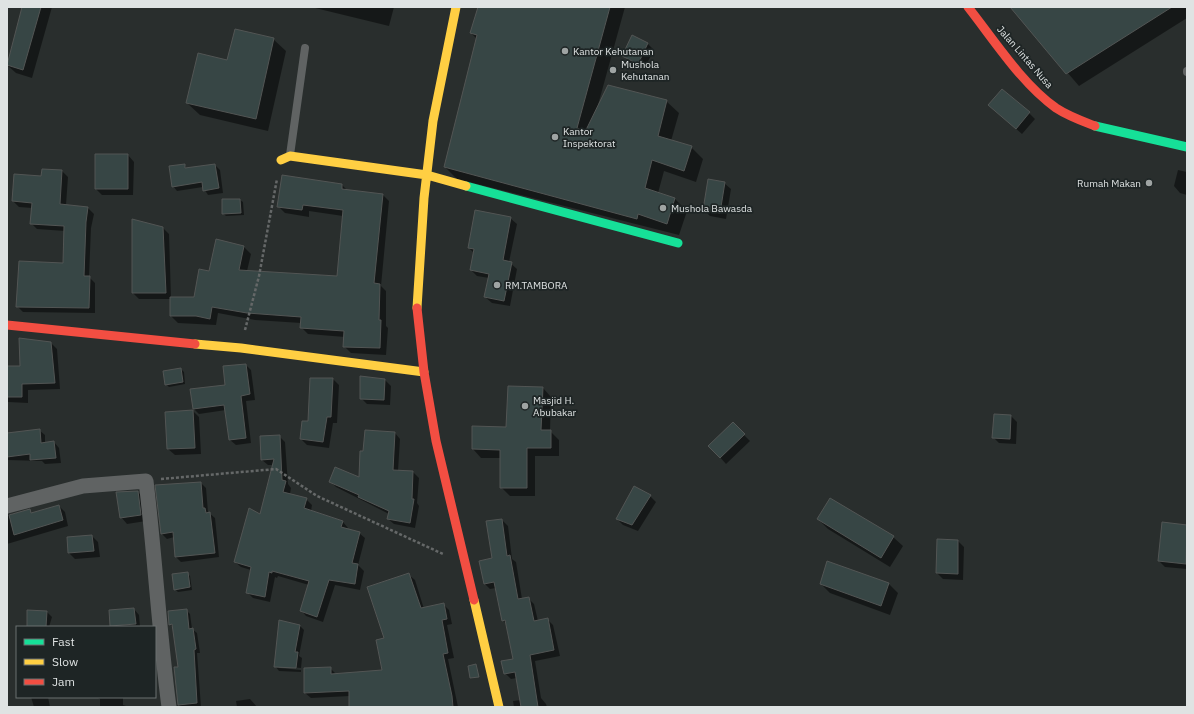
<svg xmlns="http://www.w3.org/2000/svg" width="1194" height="714" font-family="'IBM Plex Sans',sans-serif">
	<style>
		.shadow { fill: #0007 }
		.building { fill: #374645; stroke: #525554 }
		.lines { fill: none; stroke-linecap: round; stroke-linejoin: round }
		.path { stroke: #656868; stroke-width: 2.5; stroke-dasharray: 3 2; stroke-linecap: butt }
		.lane { stroke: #606363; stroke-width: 8 }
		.street { stroke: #606363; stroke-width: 15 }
		.fast { stroke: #16e098; stroke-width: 9 }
		.slow { stroke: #ffcf43; stroke-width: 9 }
		.jam { stroke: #f24e42; stroke-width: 9 }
		.poi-dot { fill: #9fa4a3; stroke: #1e2525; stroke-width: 1.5 }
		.labels { text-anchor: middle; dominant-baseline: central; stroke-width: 3.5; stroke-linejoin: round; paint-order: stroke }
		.poi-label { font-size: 10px; fill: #dfe3e3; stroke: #1e2525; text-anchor: start }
		.street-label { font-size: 10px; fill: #dfe3e3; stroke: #1e2525 }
	</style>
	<rect width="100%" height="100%" fill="#292e2d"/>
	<!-- shadow -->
	<path class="shadow" d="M 23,7 L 52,7 L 32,78 L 16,73 L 7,65 Z
		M 311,7 L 394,7 L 389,26 Z
		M 479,7 L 625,7 L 598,105 L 666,101 L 679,113 L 671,141 L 691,147 L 703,159 L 696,182 L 664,171 L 658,193 L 675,199 L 687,211 L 679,235 L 457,179 L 445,167 L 477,39 L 471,33 Z
		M 1011,7 L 1187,7 L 1187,18 L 1079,86 Z
		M 633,37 L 648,44 L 654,50 L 644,69 L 630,62 L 623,56 Z
		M 273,39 L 286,51 L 268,131 L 200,115 L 187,103 Z
		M 989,105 L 1029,113 L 1035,119 L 1022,134 Z
		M 128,155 L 134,162 L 133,195 L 102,195 L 96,189 Z
		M 184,165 L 188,169 L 215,165 L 220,170 L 223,193 L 208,195 L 203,187 L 177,191 L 173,186 Z
		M 43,170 L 62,171 L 68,177 L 66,205 L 88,208 L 94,214 L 91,228 L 89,277 L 95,283 L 95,313 L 23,312 L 17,306 L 64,265 L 65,231 L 37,229 L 31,223 L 32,208 L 19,207 L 13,201 L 42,177 Z
		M 1178,170 L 1187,172 L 1187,195 L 1180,193 L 1174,186 Z
		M 724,183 L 731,189 L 726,219 L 710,216 L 704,210 Z
		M 342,185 L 348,191 L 382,194 L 389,201 L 381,286 L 386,291 L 386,326 L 388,328 L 386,355 L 351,353 L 344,346 L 345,337 L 308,334 L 301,327 L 301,323 L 255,320 L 218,313 L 216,325 L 178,323 L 171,316 L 171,299 L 139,299 L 133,293 L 163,228 L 169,234 L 171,298 L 195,298 L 209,272 L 217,240 L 244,247 L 251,254 L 247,271 L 338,277 L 343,216 L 309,211 L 309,217 L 285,213 L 278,206 Z
		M 223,200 L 240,200 L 243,202 L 244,215 L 226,216 L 223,213 Z
		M 510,218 L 517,224 L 509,262 L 517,269 L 510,306 L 492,303 L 485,297 L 489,278 L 477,276 L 471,270 L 474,253 L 469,248 Z
		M 51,343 L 57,349 L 60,389 L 28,390 L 28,403 L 8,402 L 7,366 L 21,367 Z
		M 246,365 L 251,370 L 255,400 L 246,401 L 251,443 L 236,445 L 230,440 L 226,410 L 199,414 L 194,409 L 226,385 Z
		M 181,369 L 184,372 L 185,384 L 169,387 L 166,384 Z
		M 333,379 L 339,385 L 337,423 L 333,423 L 329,448 L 307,445 L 301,439 Z
		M 385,380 L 391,386 L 390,405 L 367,404 L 361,398 Z
		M 543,388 L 551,397 L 550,431 L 559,440 L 559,456 L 535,456 L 535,496 L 510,496 L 501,487 L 501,458 L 481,458 L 473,449 L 473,427 L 507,428 Z
		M 193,411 L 199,417 L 201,454 L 175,455 L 168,449 Z
		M 1011,416 L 1017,422 L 1016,444 L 999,443 L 993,437 Z
		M 733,424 L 750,441 L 726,464 L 710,446 Z
		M 39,430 L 45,435 L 45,443 L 54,442 L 59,448 L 61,463 L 45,464 L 42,461 L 7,460 L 7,434 Z
		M 366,431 L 395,433 L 400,439 L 398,471 L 413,472 L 419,478 L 417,503 L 419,506 L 415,528 L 394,524 L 388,519 L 389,514 L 336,487 L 330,481 L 360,479 Z
		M 279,436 L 285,442 L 288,484 L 291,488 L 290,494 L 306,499 L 312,505 L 311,511 L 343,522 L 348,528 L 348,530 L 359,533 L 365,538 L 358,565 L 364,571 L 360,590 L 335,585 L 323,622 L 306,616 L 301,610 L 309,585 L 278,576 L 277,578 L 275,577 L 270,602 L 253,598 L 247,592 L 251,570 L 241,567 L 235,562 L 261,515 L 274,465 L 268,465 L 262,460 Z
		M 201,483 L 206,488 L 208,512 L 215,518 L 219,557 L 181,562 L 176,557 L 174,537 L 167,539 L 162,534 Z
		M 138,492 L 144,498 L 146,521 L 127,524 L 121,517 Z
		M 650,496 L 656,502 L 638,531 L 623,525 L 617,519 Z
		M 59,506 L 65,512 L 68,526 L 7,544 L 7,515 L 29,510 L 33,514 Z
		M 818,519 L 893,537 L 903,546 L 890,567 L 828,529 Z
		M 502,520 L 508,526 L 512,559 L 516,562 L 522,599 L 528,598 L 534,604 L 538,621 L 547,619 L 553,625 L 560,656 L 535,661 L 541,698 L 546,704 L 547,707 L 514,707 L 513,701 L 521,700 L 517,678 L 511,679 L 505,673 L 514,660 L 506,624 L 503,620 L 496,588 L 490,589 L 485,584 L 493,559 Z
		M 1163,524 L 1187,526 L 1187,569 L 1165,567 L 1159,561 Z
		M 92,536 L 98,542 L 100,557 L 75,559 L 69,553 Z
		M 938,540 L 958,541 L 964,547 L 963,580 L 943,579 L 937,573 Z
		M 187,573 L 190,576 L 192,590 L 178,592 L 175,589 Z
		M 409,575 L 415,580 L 424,609 L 444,605 L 449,610 L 452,624 L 447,625 L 454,658 L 448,659 L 458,707 L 350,707 L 350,696 L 311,698 L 305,693 L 330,668 L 336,674 L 383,671 L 385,639 Z
		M 821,584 L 889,584 L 898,593 L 890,615 L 830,593 Z
		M 134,609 L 139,615 L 140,627 L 82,627 L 111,626 L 110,611 Z
		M 186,610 L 190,614 L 192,629 L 197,633 L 200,653 L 197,653 L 201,707 L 181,707 L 179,705 L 180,668 L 174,628 L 170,624 Z
		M 28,612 L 47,612 L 52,617 L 49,627 L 28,627 Z
		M 300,626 L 304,630 L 299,656 L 302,658 L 301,668 L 279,666 L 279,668 L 301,670 L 301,672 L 279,671 L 275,666 Z
		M 31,697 L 48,697 L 50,707 L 34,707 Z
		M 96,697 L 123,697 L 123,705 L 129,707 L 100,707 L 100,699 Z
		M 250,699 L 257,707 L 237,707 L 236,701 Z"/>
	<!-- building -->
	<path class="building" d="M 22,7 L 41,7 L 23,70 L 7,65 Z
		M 478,7 L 610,7 L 577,128 L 585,132 L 608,85 L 667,100 L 658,136 L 692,146 L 684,171 L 652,160 L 645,188 L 675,198 L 667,224 L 638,214 L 637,219 L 444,167 L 477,35 L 470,33 Z
		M 1010,7 L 1172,7 L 1066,74 Z
		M 235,29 L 274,38 L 256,119 L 186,103 L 198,53 L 227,60 Z
		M 632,35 L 648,43 L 638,64 L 622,56 Z
		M 1002,89 L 1030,112 L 1016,129 L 988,105 Z
		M 95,154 L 128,154 L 128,189 L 95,189 Z
		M 185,164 L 185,168 L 215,164 L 219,188 L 203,191 L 202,182 L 172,187 L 169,166 Z
		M 42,169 L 62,170 L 60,204 L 88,207 L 86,222 L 84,276 L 90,276 L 89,308 L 16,307 L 19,261 L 63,263 L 64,226 L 30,224 L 32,203 L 12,201 L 14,174 L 41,176 Z
		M 282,175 L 342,184 L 342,189 L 383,194 L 374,283 L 380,284 L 379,320 L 381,320 L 380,348 L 343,347 L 344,331 L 300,328 L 301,317 L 247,313 L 212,307 L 210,319 L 196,316 L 170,316 L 170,297 L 194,297 L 199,269 L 209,271 L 216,239 L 244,246 L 239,270 L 337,276 L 343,210 L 303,205 L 302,210 L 277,207 Z
		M 708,179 L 725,182 L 720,213 L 703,210 Z
		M 222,199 L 240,199 L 241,213 L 222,214 Z
		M 475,210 L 511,217 L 503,260 L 512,262 L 504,301 L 484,297 L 489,274 L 470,270 L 474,249 L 468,248 Z
		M 132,219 L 163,227 L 166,293 L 132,293 Z
		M 19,338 L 51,342 L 55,383 L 22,384 L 22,397 L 7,397 L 7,366 L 20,366 Z
		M 246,364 L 250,394 L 241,396 L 246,438 L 229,440 L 224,405 L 193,409 L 190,389 L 225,385 L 223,366 Z
		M 181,368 L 183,382 L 165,385 L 163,371 Z
		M 360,376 L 385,379 L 384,400 L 360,399 Z
		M 310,378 L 333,378 L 331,417 L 327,417 L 323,442 L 300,439 L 302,421 L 308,421 Z
		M 508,386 L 543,387 L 541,430 L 551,430 L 551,448 L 527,448 L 527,488 L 500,488 L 500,450 L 472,449 L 472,426 L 506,427 Z
		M 193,410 L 195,448 L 167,449 L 165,412 Z
		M 994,414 L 1011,415 L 1010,439 L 992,438 Z
		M 733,422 L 745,434 L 720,458 L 708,446 Z
		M 40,429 L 41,443 L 54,441 L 56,458 L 30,460 L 30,454 L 7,457 L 7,433 Z
		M 365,430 L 395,432 L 393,470 L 413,471 L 412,499 L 414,499 L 410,523 L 387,519 L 389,511 L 358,497 L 359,495 L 329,482 L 335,467 L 359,477 L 360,451 L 363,451 Z
		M 280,435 L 282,480 L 286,481 L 283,492 L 307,498 L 304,508 L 343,521 L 341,527 L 360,532 L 352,563 L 358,564 L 355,584 L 329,580 L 317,617 L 300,611 L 309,581 L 272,571 L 272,573 L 269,572 L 265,597 L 246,593 L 251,567 L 234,562 L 249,508 L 260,514 L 274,459 L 261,460 L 260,436 Z
		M 201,482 L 203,508 L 205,508 L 206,513 L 210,512 L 215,553 L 175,557 L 173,532 L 161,534 L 155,485 Z
		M 634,486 L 651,495 L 632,525 L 616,519 Z
		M 138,491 L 141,515 L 120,518 L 116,492 Z
		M 830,498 L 894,536 L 881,558 L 817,519 Z
		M 59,505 L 63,520 L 14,535 L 9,515 L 30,509 L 31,513 Z
		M 502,519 L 507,556 L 510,555 L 518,599 L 529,597 L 534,621 L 548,618 L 554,650 L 530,655 L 538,707 L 521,707 L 515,672 L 504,674 L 501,661 L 513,659 L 505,620 L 502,621 L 494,582 L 484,584 L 479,561 L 492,558 L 486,521 Z
		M 1162,522 L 1187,525 L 1186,564 L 1158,561 Z
		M 92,535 L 94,551 L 68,553 L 67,537 Z
		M 937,539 L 958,540 L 958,574 L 936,573 Z
		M 827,561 L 889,583 L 881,606 L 820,584 Z
		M 188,572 L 190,587 L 174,590 L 172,574 Z
		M 409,573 L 421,608 L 444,603 L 447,619 L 442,620 L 448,653 L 443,654 L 452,696 L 453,707 L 349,707 L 349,691 L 304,693 L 304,668 L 331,667 L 331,674 L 382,670 L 376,640 L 384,638 L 367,587 Z
		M 134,608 L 136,624 L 110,626 L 109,610 Z
		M 187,609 L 189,629 L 193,628 L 196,649 L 194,650 L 197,703 L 178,705 L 174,667 L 178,667 L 172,624 L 169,625 L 168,611 Z
		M 27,610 L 47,611 L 46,627 L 27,627 Z
		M 279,620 L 300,625 L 295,652 L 298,652 L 296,668 L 274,667 Z
		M 476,664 L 479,677 L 470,678 L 468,666 Z"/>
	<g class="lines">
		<!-- path -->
		<path class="path" d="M 245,330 L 259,276 L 277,179
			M 161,479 L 276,469 L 317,496 L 443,554"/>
		<!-- lane -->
		<path class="lane" d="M 1187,71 L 1187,72
			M 290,155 L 305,48"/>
		<!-- street -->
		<path class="street" d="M 7,506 L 83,486 L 146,481 C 155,556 159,632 169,707"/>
		<!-- fast -->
		<path class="fast" d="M 1095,126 L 1187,147
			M 466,186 L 678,243"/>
		<!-- slow -->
		<path class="slow" d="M 281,160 L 290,156 L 427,175 L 466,186
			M 417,308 L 424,198 L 433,121 L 456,7
			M 195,344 L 241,348 L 424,372
			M 474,600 L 499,707"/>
		<!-- jam -->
		<path class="jam" d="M 968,7 C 994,40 1022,84 1056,108 C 1068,116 1082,121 1095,126
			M 417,308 L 424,372 L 436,441 L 474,600
			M 7,325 L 195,344"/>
	</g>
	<!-- markers -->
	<g class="poi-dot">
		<circle cx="565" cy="51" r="4"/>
		<circle cx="613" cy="70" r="4"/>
		<circle cx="555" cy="137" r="4"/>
		<circle cx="1149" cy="183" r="4"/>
		<circle cx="663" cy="208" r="4"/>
		<circle cx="497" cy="285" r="4"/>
		<circle cx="525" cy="406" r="4"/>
	</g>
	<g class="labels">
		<!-- poi labels -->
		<g class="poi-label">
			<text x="573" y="51">Kantor Kehutanan</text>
			<text x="621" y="64">Mushola<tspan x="621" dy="12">Kehutanan</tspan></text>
			<text x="563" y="131">Kantor<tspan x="563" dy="12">Inspektorat</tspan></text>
			<text x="1141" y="183" text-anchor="end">Rumah Makan</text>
			<text x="671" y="208">Mushola Bawasda</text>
			<text x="505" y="285">RM.TAMBORA</text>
			<text x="533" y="400">Masjid H.<tspan x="533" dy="12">Abubakar</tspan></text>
		</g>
		<!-- street labels -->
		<g class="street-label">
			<text transform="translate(1025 57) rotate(49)">Jalan Lintas Nusa</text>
		</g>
	</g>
	<!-- border -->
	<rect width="1194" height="714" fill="none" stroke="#dfe3e3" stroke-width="16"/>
	<!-- legend -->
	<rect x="16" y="626" width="140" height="72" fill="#1e2525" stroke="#6b7171"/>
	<rect x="24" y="639" width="20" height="6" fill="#16e098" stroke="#6b7171"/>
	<text x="52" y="646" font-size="12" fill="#dfe3e3">Fast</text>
	<rect x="24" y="659" width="20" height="6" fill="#ffcf43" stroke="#6b7171"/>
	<text x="52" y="666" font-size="12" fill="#dfe3e3">Slow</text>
	<rect x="24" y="679" width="20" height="6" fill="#f24e42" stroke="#6b7171"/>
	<text x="52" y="686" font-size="12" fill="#dfe3e3">Jam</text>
</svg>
